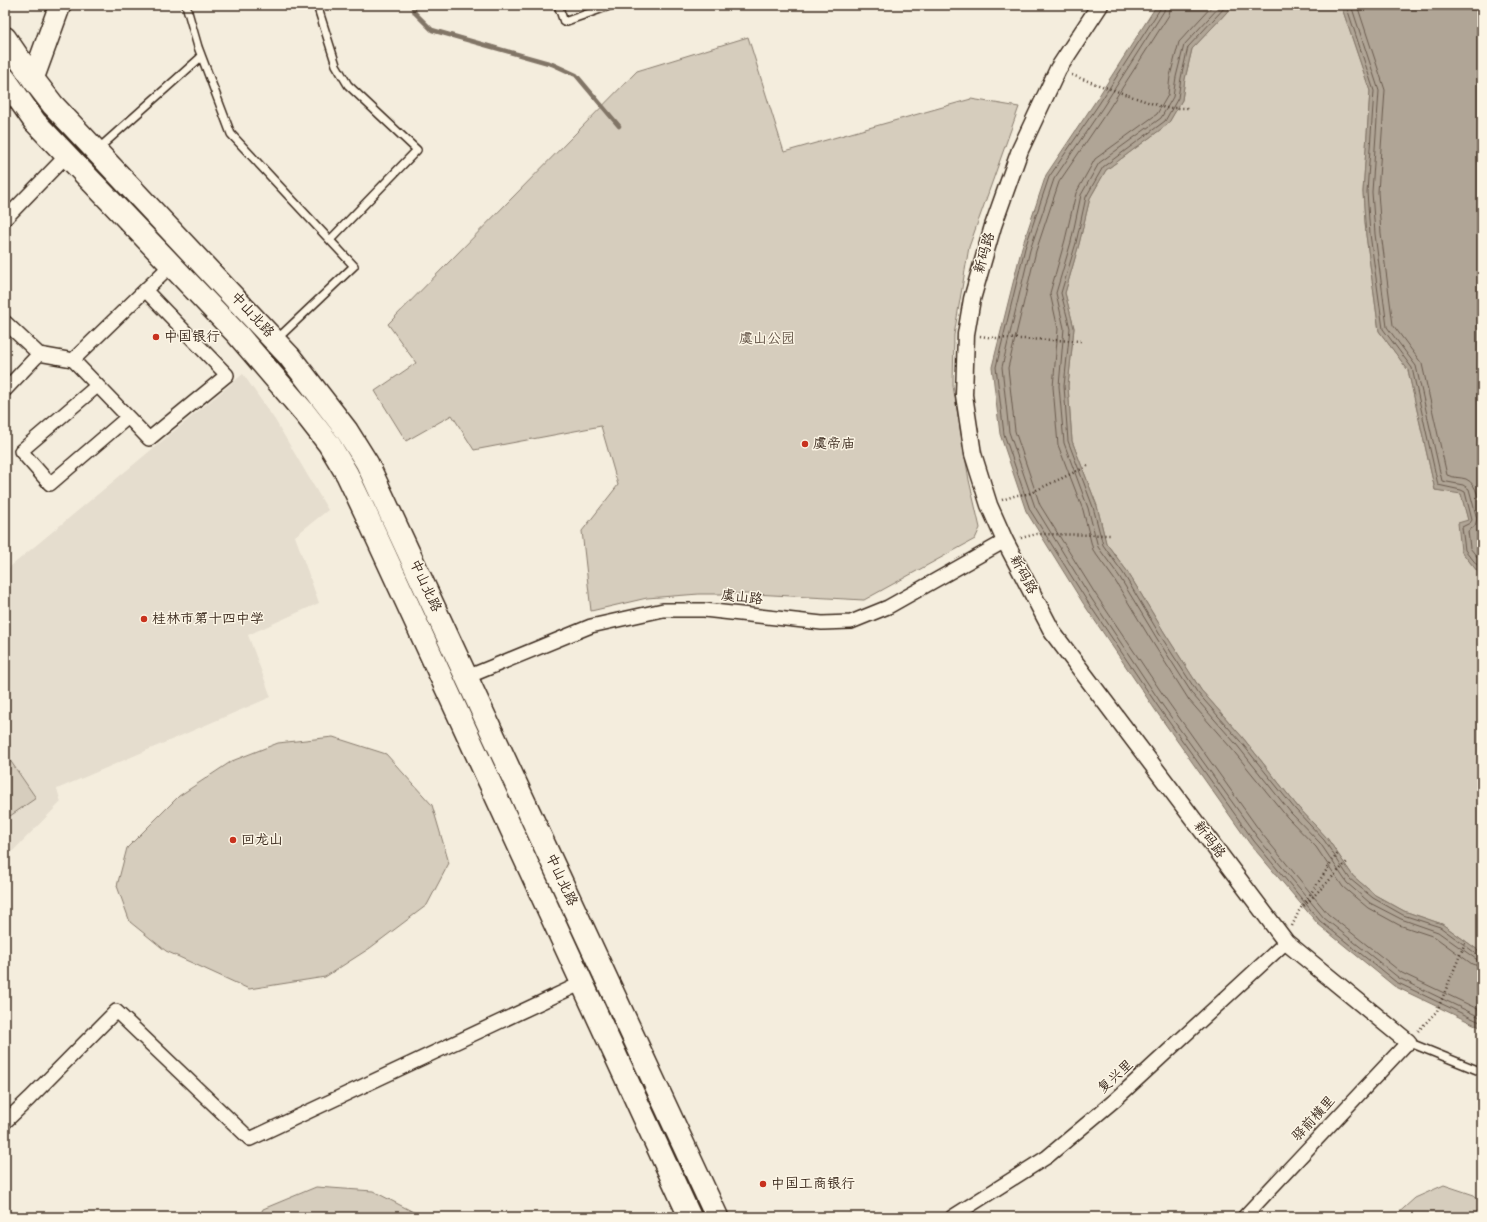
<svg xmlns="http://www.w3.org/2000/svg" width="1487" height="1222" font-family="'Indie Flower','LXGW WenKai TC',sans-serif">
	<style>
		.built { fill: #e5ddce }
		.green { fill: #d6cdbd; stroke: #887c6e }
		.water { fill: #b0a596; stroke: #817466 }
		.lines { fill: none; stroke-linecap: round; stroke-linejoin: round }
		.shore { stroke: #6a5b4e; stroke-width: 1 }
		.stream { stroke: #817466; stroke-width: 4.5 }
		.service-casing { stroke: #3b2a1e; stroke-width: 10 }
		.minor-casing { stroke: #3b2a1e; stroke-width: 16 }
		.tertiary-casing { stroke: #3b2a1e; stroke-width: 19 }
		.primary-casing { stroke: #3b2a1e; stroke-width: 24 }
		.trunk-casing { stroke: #3b2a1e; stroke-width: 25 }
		.path { stroke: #3b2a1e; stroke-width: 2.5; stroke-dasharray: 1 3; stroke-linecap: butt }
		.service { stroke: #fcf5e5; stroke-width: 7 }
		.minor { stroke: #fcf5e5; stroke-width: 13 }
		.tertiary { stroke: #fcf5e5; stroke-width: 16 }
		.primary { stroke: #fcf5e5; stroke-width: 21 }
		.trunk { stroke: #fcf5e5; stroke-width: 22 }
		.poi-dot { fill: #c8321e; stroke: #fcf5e5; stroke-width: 1.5 }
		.labels { text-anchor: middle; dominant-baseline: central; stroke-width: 3; stroke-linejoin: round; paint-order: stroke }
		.street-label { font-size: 14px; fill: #3b2a1e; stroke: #fcf5e5 }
		.poi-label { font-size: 14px; fill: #3b2a1e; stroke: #fcf5e5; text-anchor: start }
		.park-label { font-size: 14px; fill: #625346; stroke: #fcf5e5 }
	</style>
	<rect width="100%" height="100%" fill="#f4eddd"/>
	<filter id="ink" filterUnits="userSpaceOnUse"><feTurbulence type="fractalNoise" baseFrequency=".025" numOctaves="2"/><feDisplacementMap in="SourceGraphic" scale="8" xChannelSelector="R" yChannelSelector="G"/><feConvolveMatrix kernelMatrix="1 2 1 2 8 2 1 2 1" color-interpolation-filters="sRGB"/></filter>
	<g filter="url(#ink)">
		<!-- built -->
		<path class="built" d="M 243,374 L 275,420 L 328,510 L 295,536 L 319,603 L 248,635 L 271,697 L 57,789 L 61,802 L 5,859 L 5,571 Z"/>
		<!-- green -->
		<path class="green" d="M 1232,5 L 1341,5 L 1370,91 L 1363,192 L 1366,235 L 1379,331 L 1408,370 L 1435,490 L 1461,493 L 1468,520 L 1461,551 L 1482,577 L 1482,953 L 1442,924 L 1404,911 L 1375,895 L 1353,876 L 1327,838 L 1298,807 L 1243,738 L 1201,690 L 1164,632 L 1127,571 L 1106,543 L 1097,506 L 1072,441 L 1068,386 L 1074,328 L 1065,293 L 1079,244 L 1090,198 L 1106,170 L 1168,124 L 1182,100 L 1185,79 L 1192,49 L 1226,13 Z
			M 748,37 L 784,152 L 971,99 L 1019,107 L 969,247 L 954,335 L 953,386 L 969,480 L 980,528 L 975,539 L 864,600 L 754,594 L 699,594 L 647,598 L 591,611 L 582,531 L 618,485 L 601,426 L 474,450 L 452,415 L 406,441 L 375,391 L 416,363 L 388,324 L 637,71 Z
			M 333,737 L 386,754 L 432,805 L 449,863 L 427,905 L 370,948 L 325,977 L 249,989 L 166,951 L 130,922 L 117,886 L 127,848 L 179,796 L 232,761 L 278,743 Z
			M 5,753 L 36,798 L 10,816 L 5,808 Z
			M 1444,1185 L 1474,1195 L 1482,1202 L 1482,1217 L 1394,1217 L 1415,1198 Z
			M 316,1187 L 373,1191 L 423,1217 L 259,1217 L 263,1209 Z"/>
		<!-- water -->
		<path class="water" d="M 1157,5 L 1232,5 L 1226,13 L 1192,49 L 1185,79 L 1182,100 L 1168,124 L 1106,170 L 1090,198 L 1079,244 L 1065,293 L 1074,328 L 1068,386 L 1072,441 L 1097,506 L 1106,543 L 1127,571 L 1164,632 L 1201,690 L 1243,738 L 1298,807 L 1327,838 L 1353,876 L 1375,895 L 1404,911 L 1442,924 L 1482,953 L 1482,1028 L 1394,986 L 1318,924 L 1250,844 L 1156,711 L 1083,603 L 1026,511 L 1000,434 L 992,367 L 1022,247 L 1046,175 L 1095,102 Z
			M 1341,5 L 1482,5 L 1482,577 L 1461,551 L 1458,523 L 1468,520 L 1461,494 L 1435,490 L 1408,370 L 1379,331 L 1366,235 L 1363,192 L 1370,91 Z"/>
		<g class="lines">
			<!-- shore -->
			<path class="shore" d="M 1160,5 L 1160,9 L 1099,104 L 1049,177 L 1025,248 L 996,367 L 1004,434 L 1030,510 L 1087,601 L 1159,708 L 1254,841 L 1320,921 L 1396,982 L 1482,1023
				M 1165,5 L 1164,11 L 1103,107 L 1054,179 L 1030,250 L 1002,367 L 1009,432 L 1035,507 L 1091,598 L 1163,706 L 1258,838 L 1324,918 L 1399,978 L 1482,1018
				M 1171,5 L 1169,15 L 1108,110 L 1059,182 L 1036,251 L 1008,368 L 1015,431 L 1040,505 L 1096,595 L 1168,702 L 1262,834 L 1328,914 L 1402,973 L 1482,1011
				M 1213,5 L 1179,42 L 1170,76 L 1168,95 L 1157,114 L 1095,159 L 1076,193 L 1065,240 L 1050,293 L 1058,329 L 1053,387 L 1058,445 L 1083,510 L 1093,550 L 1114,579 L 1151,640 L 1189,700 L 1231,748 L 1287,817 L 1316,847 L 1343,887 L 1368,908 L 1399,925 L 1435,937 L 1472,964 L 1482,967
				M 1221,5 L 1184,45 L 1176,77 L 1173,97 L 1161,118 L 1099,163 L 1081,195 L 1071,242 L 1056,293 L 1064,328 L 1059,386 L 1064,443 L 1088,508 L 1098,547 L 1119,576 L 1156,637 L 1193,695 L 1236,744 L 1291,813 L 1320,843 L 1347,883 L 1370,903 L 1401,919 L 1438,932 L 1476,959 L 1482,961
				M 1227,5 L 1188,47 L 1181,78 L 1178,98 L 1165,121 L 1103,167 L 1086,197 L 1076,243 L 1061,293 L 1070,328 L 1064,386 L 1068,441 L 1093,507 L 1103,545 L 1123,573 L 1160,635 L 1197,692 L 1240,741 L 1295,809 L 1324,840 L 1350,879 L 1373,898 L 1403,915 L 1440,927 L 1478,955 L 1482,956
				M 1346,5 L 1374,91 L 1367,192 L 1370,234 L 1383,329 L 1412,368 L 1438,485 L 1461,490 L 1465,492 L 1472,520 L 1470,523 L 1462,527 L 1465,550 L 1482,571
				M 1351,5 L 1379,91 L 1372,192 L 1375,234 L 1387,327 L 1416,366 L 1442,481 L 1463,485 L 1469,489 L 1477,519 L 1475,526 L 1468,531 L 1470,548 L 1482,563
				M 1357,5 L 1385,90 L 1378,192 L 1381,233 L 1393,325 L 1422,364 L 1447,475 C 1453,478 1460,477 1466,479 C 1478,484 1479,503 1482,514"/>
			<!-- stream -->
			<path class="stream" d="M 412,5 L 415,13 L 432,30 L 552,64 L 576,75 L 619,126"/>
			<!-- service casing -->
			<g class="service-casing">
				<path id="service" d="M 186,5 L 198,47 L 231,134 L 354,266 L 277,339
					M 317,5 L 336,65 L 348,85 L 417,150 L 330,240
					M 558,5 L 564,22 L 612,5
					M 98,149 L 201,57
					M 1408,1042 L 1482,1072"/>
			</g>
			<!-- minor casing -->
			<g class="minor-casing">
				<path id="minor" d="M 5,219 L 67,155
					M 5,322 L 39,354 L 5,390
					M 39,354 L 73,360 L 171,265
					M 73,360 L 128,417 L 50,484 L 21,451 L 97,386
					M 128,417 L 149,439 L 227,375 L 145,290
					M 467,677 L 591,626 L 663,610 L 704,610 L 822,623 L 851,622 L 888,607 L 1005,541
					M 5,1122 L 30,1098 L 116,1011 L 250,1139 L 582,983
					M 952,1217 L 1047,1157 L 1115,1100 L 1286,942
					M 1244,1217 L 1408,1042"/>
			</g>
			<!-- tertiary casing -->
			<g class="tertiary-casing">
				<path id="tertiary" d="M 1100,5 L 1058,69 L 1020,150 L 993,226 L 972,299 L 966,334 L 964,395 L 973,454 L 989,505 L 1005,541 L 1053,633 L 1286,942 L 1408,1042"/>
			</g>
			<!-- primary casing -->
			<g class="primary-casing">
				<path id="primary" d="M 33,79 L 60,5"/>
			</g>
			<!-- trunk casing -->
			<g class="trunk-casing">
				<path id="trunk" d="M 5,38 L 33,79 L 53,105 L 289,356 L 347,431 L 367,463 L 717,1217
					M 5,79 L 35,122 L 238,335 L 304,412 L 329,444 L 347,474 L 367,516 L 690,1217"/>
			</g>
			<!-- path -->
			<path class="path" d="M 1072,75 L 1096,84 L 1165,108 L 1188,108
				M 980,336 L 994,338 L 1082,341
				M 1002,500 L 1017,495 L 1028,494 L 1090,465
				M 1021,538 L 1037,534 L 1110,535
				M 1304,906 L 1347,862
				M 1292,926 L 1299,911 L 1338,853
				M 1418,1031 L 1437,1011 L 1465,943"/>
			<!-- service -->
			<use href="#service" class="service"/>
			<!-- minor -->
			<use href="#minor" class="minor"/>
			<!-- tertiary -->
			<use href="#tertiary" class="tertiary"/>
			<!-- primary -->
			<use href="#primary" class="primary"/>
			<!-- trunk -->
			<use href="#trunk" class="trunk"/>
		</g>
	</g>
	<!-- markers -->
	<g class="poi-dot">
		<circle cx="156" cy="337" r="4"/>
		<circle cx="805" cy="444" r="4"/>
		<circle cx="144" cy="619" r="4"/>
		<circle cx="233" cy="840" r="4"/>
		<circle cx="763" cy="1184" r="4"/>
	</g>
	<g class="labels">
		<!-- street labels -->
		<g class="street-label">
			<text transform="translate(985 253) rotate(-74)">新码路</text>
			<text transform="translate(252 315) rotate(47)">中山北路</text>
			<text transform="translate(1023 575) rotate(62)">新码路</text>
			<text transform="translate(425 586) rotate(65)">中山北路</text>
			<text transform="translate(742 598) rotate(6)">虞山路</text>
			<text transform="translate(1209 840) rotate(53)">新码路</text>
			<text transform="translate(561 880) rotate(65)">中山北路</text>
			<text transform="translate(1116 1077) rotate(-42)">复兴里</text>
			<text transform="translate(1314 1119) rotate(-47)">驿前横里</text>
		</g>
		<!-- poi labels -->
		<g class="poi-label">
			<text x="164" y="337">中国银行</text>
			<text x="813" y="444">虞帝庙</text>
			<text x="152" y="619">桂林市第十四中学</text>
			<text x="241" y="840">回龙山</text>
			<text x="771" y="1184">中国工商银行</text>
		</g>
		<!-- park labels -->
		<g class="park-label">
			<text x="767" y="339">虞山公园</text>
		</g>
	</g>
	<!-- margin -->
	<rect width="1487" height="1222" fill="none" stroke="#fcf5e5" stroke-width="20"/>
	<rect x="10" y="10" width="1467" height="1202" fill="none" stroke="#3b2a1e" stroke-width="1.5" filter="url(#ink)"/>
</svg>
